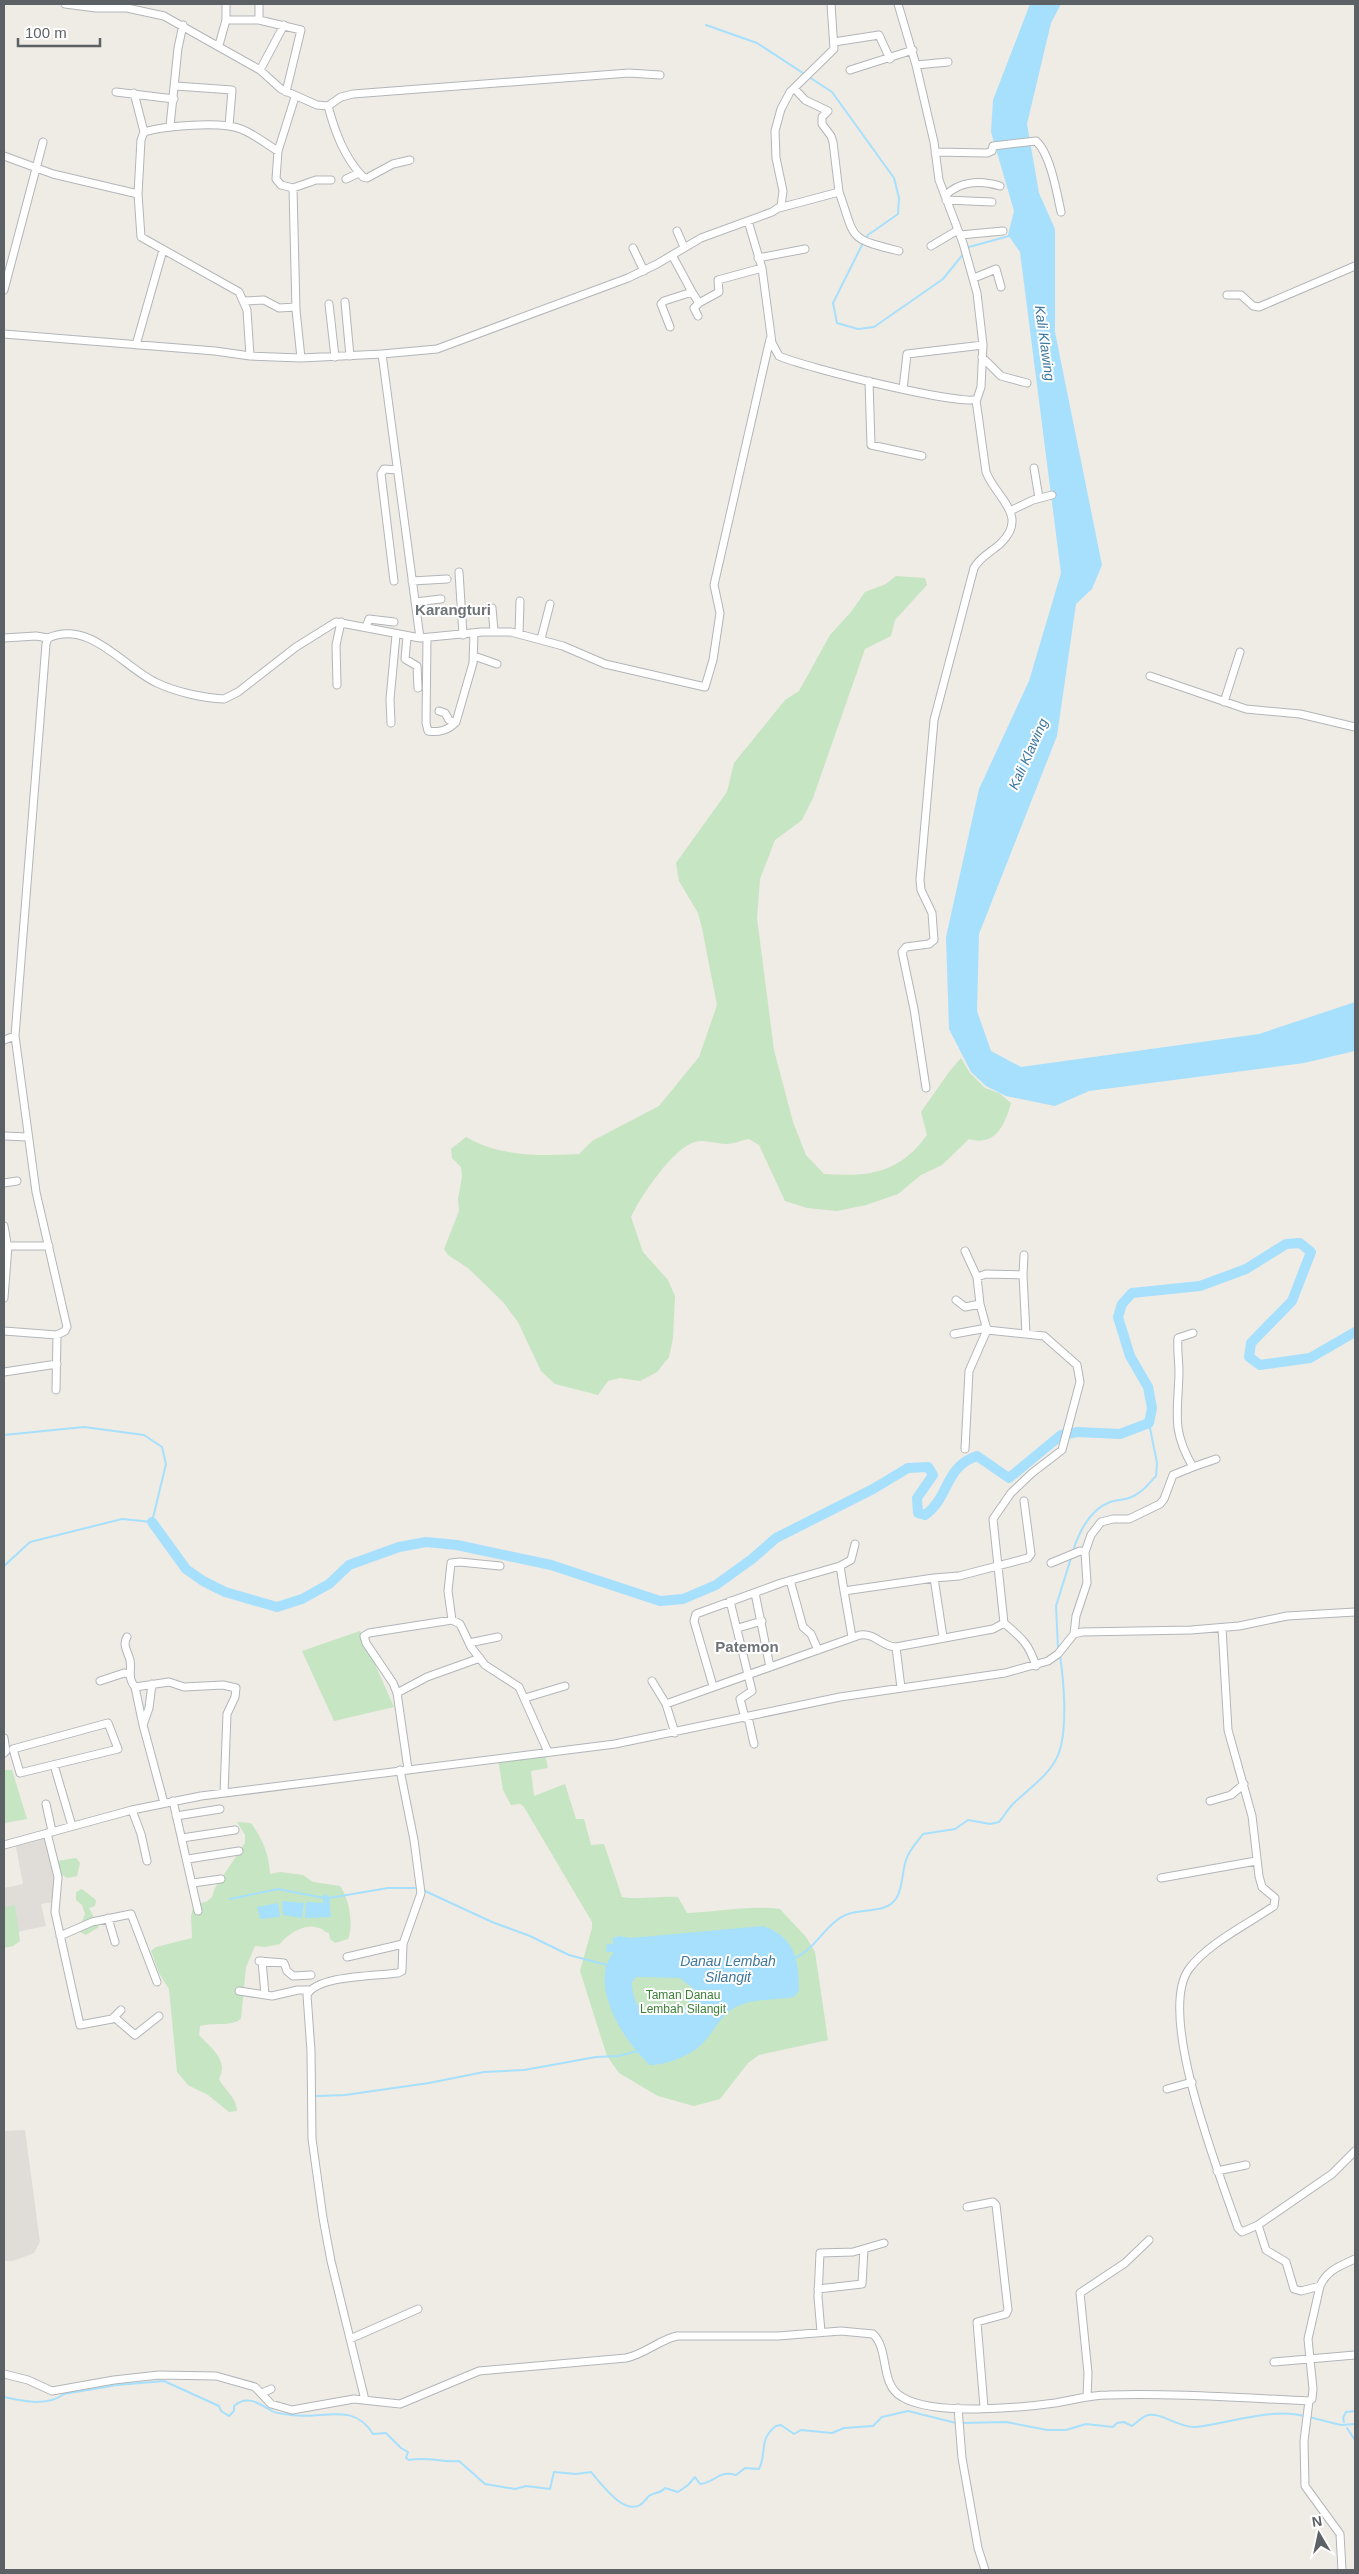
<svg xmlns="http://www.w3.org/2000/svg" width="1359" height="2574" font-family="Helvetica,sans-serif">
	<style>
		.industrial { fill: #e0ddd9 }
		.green { fill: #c6e5c2 }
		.water { fill: #a7e0fd; fill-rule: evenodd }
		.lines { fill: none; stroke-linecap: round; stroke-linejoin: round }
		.stream { stroke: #a7e0fd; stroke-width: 2 }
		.river { stroke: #a7e0fd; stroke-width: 10 }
		.minor-casing { stroke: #b2b6b9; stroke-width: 9 }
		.minor { stroke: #fff; stroke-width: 7 }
		.labels { text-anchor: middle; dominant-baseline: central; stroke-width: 4; stroke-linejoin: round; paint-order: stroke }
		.park-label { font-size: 12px; fill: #3b8237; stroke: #fff }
		.water-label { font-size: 14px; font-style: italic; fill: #3e779d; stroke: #fff }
		.quarter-label { font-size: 15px; font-weight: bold; fill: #6d7377; stroke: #fff }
	</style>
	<rect width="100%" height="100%" fill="#efebe5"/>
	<!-- industrial -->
	<path class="industrial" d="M 46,1836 L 57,1876 L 54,1902 L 41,1904 L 46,1926 L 17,1932 L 4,1915 L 4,1888 L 23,1884 L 15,1842 Z
		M 25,2130 L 40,2242 L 34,2253 L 13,2261 L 4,2261 L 4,2131 Z"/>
	<!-- green -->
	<path class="green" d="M 896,576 L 925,578 L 927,585 L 895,620 L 891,636 L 865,649 L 813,798 L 802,820 L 775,840 L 760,879 L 757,918 L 774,1050 L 793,1122 L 806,1155 L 824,1174 C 868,1177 899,1174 927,1135 L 921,1112 L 949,1072 L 961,1058 L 970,1073 L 985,1088 L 999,1093 L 1011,1103 C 1005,1125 995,1147 969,1139 L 942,1165 L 921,1175 L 898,1194 L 866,1205 L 837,1211 L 807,1208 L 785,1201 L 759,1145 L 749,1139 C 742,1140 734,1144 726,1144 C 717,1144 704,1139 695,1142 C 674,1147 640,1197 631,1217 L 643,1252 L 668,1280 L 675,1296 L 673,1338 L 669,1357 L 657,1372 L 640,1381 L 620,1378 L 608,1381 L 598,1395 L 555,1384 L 541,1371 L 518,1322 L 503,1302 L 468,1268 L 448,1255 L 444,1249 L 459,1211 L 458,1199 L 462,1177 L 461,1167 L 452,1158 L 451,1149 L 466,1137 C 500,1157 541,1156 579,1154 L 592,1141 L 659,1106 L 699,1057 L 717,1005 L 702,928 L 698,913 L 679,881 L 676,863 L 727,792 L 734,763 L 785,700 L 799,691 L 830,635 L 851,612 L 865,592 L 886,584 Z
		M 360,1631 L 394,1707 L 334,1721 L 302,1651 Z
		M 545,1753 L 548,1768 L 531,1771 L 534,1796 L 565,1784 L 576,1819 L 584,1819 L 591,1845 L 604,1844 L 622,1897 C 640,1900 659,1896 678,1897 L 687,1913 C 718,1912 749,1905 780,1909 L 806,1937 L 815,1952 L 828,2040 L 759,2055 L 748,2063 L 720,2099 L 694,2106 L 658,2096 L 619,2073 L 607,2056 L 580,1971 L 592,1928 L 592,1922 L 524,1807 L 521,1804 L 511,1805 L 503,1790 L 498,1759 Z
		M 4,1770 L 12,1770 L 27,1819 L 4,1823 Z
		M 237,1822 L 251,1823 C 263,1840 269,1854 270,1874 L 280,1872 L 303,1875 L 313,1882 L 340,1886 C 349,1898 354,1925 348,1939 L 335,1943 L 330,1939 L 329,1933 C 324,1932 323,1929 319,1928 C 306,1922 287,1934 280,1944 L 265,1947 L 255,1946 L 246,1967 L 241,2019 C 230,2027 214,2022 200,2026 L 199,2035 C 211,2048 229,2060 219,2079 C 225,2091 236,2096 237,2111 L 229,2112 L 208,2095 L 188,2085 L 177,2072 L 169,1989 L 159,1973 L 151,1951 L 156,1947 L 192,1938 L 191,1916 L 194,1904 L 206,1902 L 212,1897 L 215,1888 L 245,1843 L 245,1835 Z
		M 76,1858 L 80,1863 L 77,1876 L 67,1878 L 61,1874 L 57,1861 Z
		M 82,1889 L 96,1900 L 95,1906 L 89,1908 L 99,1927 L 86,1935 L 78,1931 L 85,1914 L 82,1905 L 76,1900 L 76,1892 Z
		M 15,1905 L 20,1941 L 13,1946 L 4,1948 L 4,1907 Z"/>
	<!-- water -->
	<path class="water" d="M 1030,4 L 1061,4 L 1051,23 L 1027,124 L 1039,193 L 1055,229 L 1055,332 L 1102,565 L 1092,589 L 1076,604 L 1057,736 L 979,934 L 977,1011 L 991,1051 L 1021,1067 L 1259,1034 L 1355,1002 L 1355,1051 L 1304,1063 L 1089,1091 L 1055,1106 L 1006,1096 L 986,1086 L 971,1072 L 949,1029 L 946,937 L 979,789 L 1029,681 L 1061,573 L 1020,252 L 1008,235 L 1014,211 L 991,132 L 993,100 Z
		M 323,1894 L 329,1896 L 331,1917 L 305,1918 L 306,1902 L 323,1903 Z
		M 282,1901 L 304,1903 L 302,1918 L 283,1915 Z
		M 278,1903 L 280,1917 L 260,1919 L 257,1907 Z
		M 763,1926 C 795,1937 799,1960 799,1991 L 794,1997 C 772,2001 745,1997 727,2013 C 718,2021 713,2032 705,2041 C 693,2055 667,2065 650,2065 C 624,2042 587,1984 614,1952 L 606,1952 L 607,1943 L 613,1945 L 613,1938 L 619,1936 L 630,1938 ZM 636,1977 L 680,1978 L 696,1991 L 685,2009 C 657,2019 633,2019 632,1982 Z"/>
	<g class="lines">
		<!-- stream -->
		<path class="stream" d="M 706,25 L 757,43 L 832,92 L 894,178 L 899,198 L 898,214 L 868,235 L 865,239
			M 863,243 L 833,303 L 837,323 L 858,329 L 874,327 L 943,279 L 964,253
			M 967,250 L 969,247 L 1009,236
			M 4,1435 L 84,1427 L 144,1435 L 162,1447 L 166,1464 L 152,1522 L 122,1519 L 30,1542 L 4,1566
			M 1073,1551 C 1079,1532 1089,1510 1110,1502 C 1121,1499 1130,1500 1140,1492 C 1146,1488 1151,1481 1156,1476 L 1157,1463 L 1149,1423
			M 1058,1649 L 1056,1606 L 1071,1558
			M 425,1891 L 492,1922 L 530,1936 L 569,1955 L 607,1965
			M 329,1898 L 388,1888 L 415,1888
			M 230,1899 L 278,1889 L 324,1898
			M 795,1958 C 817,1948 826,1922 848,1914 C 863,1908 888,1914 897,1897 C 903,1886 902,1872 906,1860 C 909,1850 917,1842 923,1834 L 955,1829 L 968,1820 L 990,1824 L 999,1822 C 1004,1816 1008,1809 1013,1804 C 1028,1789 1050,1775 1058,1755 C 1068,1731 1064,1682 1060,1656
			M 317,2096 L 345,2095 L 429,2083 L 484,2072 L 524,2070 L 596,2057 L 618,2056 L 638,2051
			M 4,2397 C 22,2401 47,2407 64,2394 L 117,2385 L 164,2381 L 219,2406 L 221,2411 L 229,2416 L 234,2411 L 234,2406 C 247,2394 260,2404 272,2411 C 277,2414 285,2414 291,2415 C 322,2420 353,2401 373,2434 L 386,2433 L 401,2448 L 408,2452 L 406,2458 L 409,2460 C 429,2456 441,2463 459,2461 L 485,2484 L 515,2489 L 526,2486 L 550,2489 L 554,2472 L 576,2474 L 591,2472 C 600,2482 623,2515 640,2505 C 644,2503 646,2499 649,2496 C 654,2492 660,2494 665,2488 L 678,2492 L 688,2485 L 695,2477 L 700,2484 C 717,2482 717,2470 736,2475 L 745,2468 L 759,2469 C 767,2455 758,2439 776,2426 L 781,2425 L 794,2434 L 801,2430 L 832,2433 L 844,2428 L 873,2426 L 882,2417 L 908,2411 L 956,2423
			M 1309,2417 L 1341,2425 L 1355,2424
			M 1344,2422 L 1343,2418 L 1346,2412 L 1355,2411
			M 961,2423 L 1006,2422 L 1047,2430 L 1066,2430 L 1086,2424 L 1113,2427 L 1117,2423 L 1124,2422 L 1132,2426 C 1137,2422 1142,2417 1148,2415 C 1161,2412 1181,2429 1196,2427 C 1227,2424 1273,2407 1304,2416
			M 1347,2428 L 1355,2440"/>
		<!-- river -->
		<path class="river" d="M 152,1522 L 186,1569 L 203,1581 L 225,1592 L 277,1607 L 302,1599 L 329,1584 L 349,1565 L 399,1547 L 426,1542 L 457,1545 L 551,1565 L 660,1601 L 683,1599 L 716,1585 L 752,1559 L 776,1538 L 873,1489 L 908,1468 L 928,1467 L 933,1475 L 917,1498 L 918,1513 L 925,1515 C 950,1497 944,1467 977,1456 L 1009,1478 L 1061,1435 L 1078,1432 L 1120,1434 L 1149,1423 L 1152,1408 L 1148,1387 L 1130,1356 L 1118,1317 L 1122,1304 L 1132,1293 L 1200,1286 L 1246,1269 L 1286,1244 L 1300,1243 L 1311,1252 L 1292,1301 L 1251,1343 L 1249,1357 L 1260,1365 L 1310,1358 L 1355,1332"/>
		<!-- minor casing -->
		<g class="minor-casing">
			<path id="minor" d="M 65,4 L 96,8 L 127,8 L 164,16 L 260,70 L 281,89 L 317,105 L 328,106 L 341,97 L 353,94 L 629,73 L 660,75
				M 259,4 L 259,20 L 301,30 L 286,92
				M 226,20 L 259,20
				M 834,42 L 879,35 L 890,59
				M 219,45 L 226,20 L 226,4
				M 916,65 L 948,62
				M 260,70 L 284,25
				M 850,70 L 913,50
				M 176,86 L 232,90 L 229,126
				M 116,92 L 174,99
				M 134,93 L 144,132
				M 295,97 L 278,151 L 276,179 L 281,185 L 293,188 L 296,310 L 301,358
				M 328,106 C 335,132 344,157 363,177 L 367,178 L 393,164 L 410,160
				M 170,126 L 178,48 L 183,25
				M 935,152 L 987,153 L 992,151 L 993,146 L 1036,141 C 1050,153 1057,193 1061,212
				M 4,156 L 53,174 L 138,194 L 141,237 L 239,292 L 247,310 L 250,356
				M 346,179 L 359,173
				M 293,188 L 316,180 L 331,180
				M 839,192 C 856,239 846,238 899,251
				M 138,194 L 141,140 L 144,132 C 164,126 221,121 241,129 C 254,134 266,144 278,151
				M 945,196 C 959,181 980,180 1000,186
				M 946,200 L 992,202
				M 779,208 L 839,192 L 833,142 L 831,136 L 822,124 L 822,117 L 828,111 L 805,100 L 794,88
				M 748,221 L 762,268 L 772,343 L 779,356 C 800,366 963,407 977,399 L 981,387 L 983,345 L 977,293 L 963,243 L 939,180 L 934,142 L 916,65 L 898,4
				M 677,231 L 684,247
				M 960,235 L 1003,231
				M 931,246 L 958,230
				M 633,248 L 644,271
				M 672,255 L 692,292
				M 758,258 L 805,249
				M 974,278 L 996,269 L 1001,287
				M 4,290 L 43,142
				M 1227,295 L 1241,295 L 1253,306 L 1259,307 L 1355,266
				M 244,301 L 264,300 L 279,308 L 296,307
				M 345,302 L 350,356
				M 329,304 L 335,357
				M 698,316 L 694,308 L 699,303
				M 670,327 L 661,304 L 664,301 L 692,292 L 699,303 L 719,292 L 718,280 L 762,268
				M 4,334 L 215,351 L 250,356 L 301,358 L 382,354 L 437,349 L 628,278 L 657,264 L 701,238 L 772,212 L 781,206 L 783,191 L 776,158 L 775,131 L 781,109 L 790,92 L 834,49 L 831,4
				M 136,345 L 163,250
				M 982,357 L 1001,376 L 1027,383
				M 869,381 L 871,445 L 922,456
				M 903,389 L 907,354 L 983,345
				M 1034,468 L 1039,498
				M 1010,511 L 1033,500 L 1052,495
				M 459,572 L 463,635
				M 394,581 L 381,474 L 384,469 L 397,470
				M 412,581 L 447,579
				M 415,602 L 441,599
				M 492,608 L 494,631
				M 366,627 L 369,619 L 394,622
				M 519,634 L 520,601
				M 407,637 L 405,659 L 417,666 L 418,688
				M 4,638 L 36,636 L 48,638
				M 420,638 L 482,632 L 511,632 L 563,646 L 605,664 L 705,687 L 713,660 L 720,613 L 714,585 L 770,339
				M 427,638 L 426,723 L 428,731 C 438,733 449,730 456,722 L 473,663 L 474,633
				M 541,639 L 550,604
				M 474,656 L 497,664
				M 1150,676 L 1246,709 L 1300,714 L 1355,727
				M 337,685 L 336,645 L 341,622
				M 1224,702 L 1240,652
				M 439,711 L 445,713 L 449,720 L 456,722
				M 391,723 L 390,699 L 396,635
				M 4,1040 L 15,1036 L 46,644 L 48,638 C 90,619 124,668 157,683 C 176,692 203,698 224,699 L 238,692 L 296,647 L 336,622 L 420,638 L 382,354
				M 926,1088 L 914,1009 L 902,952 L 906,947 L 929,944 L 934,940 L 932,913 L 921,890 L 920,880 L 934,720 L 974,568 C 980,557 991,552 1000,544 C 1030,516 996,498 986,472 L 976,400
				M 4,1136 L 28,1137
				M 4,1183 L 17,1181
				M 4,1226 L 7,1243
				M 1023,1275 L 1026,1334
				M 977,1277 L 986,1274 L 1023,1275 L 1024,1255
				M 4,1298 L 8,1246 L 49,1246
				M 956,1300 L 965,1307 L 980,1304
				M 4,1331 L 57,1335 L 65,1331 L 67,1327 L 36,1192 L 15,1036
				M 954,1334 L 987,1328
				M 4,1372 L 57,1364
				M 56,1390 L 57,1335
				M 965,1449 L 969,1371 L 987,1330
				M 1193,1467 L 1216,1459
				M 1051,1563 L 1080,1551 L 1085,1552
				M 840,1566 L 844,1591
				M 934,1578 L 943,1637
				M 790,1580 L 803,1627 L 811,1634 L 818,1650
				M 755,1593 L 770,1667
				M 730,1601 L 752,1691 L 740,1699 L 745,1718
				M 452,1620 L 448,1591 L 451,1563 L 460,1562 L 500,1566
				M 1004,1623 C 1022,1638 1029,1644 1036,1666
				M 738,1628 L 762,1621
				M 1222,1628 L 1228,1730 L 1252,1816 L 1259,1876 L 1262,1887 L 1275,1898 L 1274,1906 C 1248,1924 1207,1944 1189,1969 C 1156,2014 1220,2176 1238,2228 L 1242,2232 L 1258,2225
				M 1074,1634 L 1076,1616 L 1087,1583 L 1085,1552 L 1091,1535 L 1101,1522 L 1113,1519 L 1129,1519 L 1160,1504 L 1164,1499 L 1173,1475 L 1193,1467 C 1171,1430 1178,1413 1179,1373 C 1179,1362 1177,1350 1178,1338 L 1193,1333
				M 127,1637 C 122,1645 128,1652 130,1660 C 132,1670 127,1678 135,1687 L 169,1682 L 184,1687 L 223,1685 L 236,1688 L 235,1697 L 227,1714 L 224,1793
				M 852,1637 L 844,1591 L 934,1578 L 959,1576 L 1028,1558 L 1031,1554 L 1024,1501
				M 469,1643 L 498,1637
				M 100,1681 L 124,1673 L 129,1674
				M 652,1681 L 666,1704
				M 152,1684 L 149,1708 L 143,1725 L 164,1803
				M 713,1686 L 694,1621 L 696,1614 L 781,1583 L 840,1566 L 851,1560 L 855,1544
				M 135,1687 L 143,1725
				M 901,1688 L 896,1647 L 993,1629 L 1004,1623 L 993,1519 L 1011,1493 L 1032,1473 L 1062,1450 L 1080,1382 L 1077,1365 L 1044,1336 L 987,1330 L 980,1304 L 977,1277 L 965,1251
				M 397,1693 L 427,1677 L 480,1658
				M 525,1698 L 565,1686
				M 748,1717 L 754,1744
				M 108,1723 L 118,1749 L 20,1773 L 13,1749 Z
				M 675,1733 L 666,1704 L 860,1635 C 876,1633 882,1647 896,1647
				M 4,1738 L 6,1751 L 4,1753
				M 54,1765 L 72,1826
				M 408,1769 L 397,1693 L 393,1683 L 366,1643 L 364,1636 L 369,1633 L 452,1620 L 460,1624 L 471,1647 L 485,1665 L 519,1687 L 548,1752
				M 173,1801 L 198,1911
				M 1210,1801 L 1231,1795 L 1244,1784
				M 46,1804 L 52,1831
				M 132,1810 L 141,1834 L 147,1861
				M 176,1816 L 220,1809
				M 47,1833 L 58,1877 L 55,1912 L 80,2025 L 112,2019 L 121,2010
				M 182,1838 L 235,1830
				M 4,1845 L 132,1810 L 201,1796 L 615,1744 L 840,1697 L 1005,1673 L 1048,1661 L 1058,1654 L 1074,1634 L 1082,1632 L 1191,1630 L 1239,1626 L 1287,1616 L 1355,1612
				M 188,1859 L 239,1851
				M 1161,1878 L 1256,1861
				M 193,1883 L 221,1879
				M 108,1918 L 115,1942
				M 60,1936 L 92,1922 L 131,1914 L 157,1982
				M 347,1957 L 403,1944
				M 259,1961 L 284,1963 L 287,1971 L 293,1976 L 311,1975
				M 262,1961 L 265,1995
				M 239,1991 L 272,1996 L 298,1990 L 310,1990
				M 114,2017 L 135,2035 L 159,2016
				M 1167,2089 L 1192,2082
				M 1217,2171 L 1246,2165
				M 967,2207 L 993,2202 L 996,2205 L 1008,2310 L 1006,2314 L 977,2322 L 984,2407
				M 1320,2286 L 1301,2291 L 1294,2289 L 1286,2262 L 1266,2250 L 1258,2225 L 1332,2174 L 1355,2151
				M 818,2289 L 862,2284 L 864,2249
				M 821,2332 L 818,2297 L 820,2253 L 853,2252 L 884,2243
				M 350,2339 L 418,2309
				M 1274,2362 L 1355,2355
				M 4,2374 L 28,2380 L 52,2391 L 114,2380 L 159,2375 L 216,2376 L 255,2387 L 271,2404 L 292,2410 L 354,2399 L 400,2404 L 479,2371 L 626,2358 C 645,2354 659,2340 677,2336 L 778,2336 L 841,2331 L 873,2334 C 890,2350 879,2384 902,2397 C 933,2416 1019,2408 1055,2403 C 1073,2400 1090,2395 1108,2395 C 1174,2393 1242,2398 1309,2401 L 1312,2399 L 1313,2389 L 1308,2339 L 1320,2286 C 1327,2270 1340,2266 1355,2259
				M 262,2393 L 271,2389
				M 1087,2397 L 1088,2373 L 1080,2293 L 1125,2263 L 1149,2240
				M 365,2400 L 331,2261 L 323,2218 L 312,2139 L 311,2051 L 307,1995 C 317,1975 377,1976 398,1973 L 402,1971 L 403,1944 L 421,1893 L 414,1840 L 400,1770
				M 1309,2401 L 1304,2441 L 1305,2486 L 1340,2534 L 1342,2570
				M 958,2408 L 962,2458 L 978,2548 L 985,2570"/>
		</g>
		<!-- minor -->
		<use href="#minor" class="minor"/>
	</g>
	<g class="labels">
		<!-- park labels -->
		<g class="park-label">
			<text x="683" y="1995">Taman Danau<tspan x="683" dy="14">Lembah Silangit</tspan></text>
		</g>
		<!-- water labels -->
		<g class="water-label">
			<text transform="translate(1045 343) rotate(82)">Kali Klawing</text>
			<text transform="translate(1028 754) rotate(-66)">Kali Klawing</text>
			<text x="728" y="1961">Danau Lembah<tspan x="728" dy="16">Silangit</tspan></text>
		</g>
		<!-- quarter labels -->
		<g class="quarter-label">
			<text x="453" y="609">Karangturi</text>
			<text x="747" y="1646">Patemon</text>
		</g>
	</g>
	<!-- border -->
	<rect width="1359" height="2574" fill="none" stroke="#5c6165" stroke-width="10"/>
	<!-- north arrow -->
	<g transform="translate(1319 2534) rotate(351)" stroke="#ffffff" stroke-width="4" paint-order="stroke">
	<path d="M0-4L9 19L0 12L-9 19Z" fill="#5c6165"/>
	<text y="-8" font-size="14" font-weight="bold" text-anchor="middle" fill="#5c6165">N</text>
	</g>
	<!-- scale -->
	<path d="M18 38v8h82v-8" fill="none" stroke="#5c6165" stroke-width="2.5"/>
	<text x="25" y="38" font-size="15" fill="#5c6165" stroke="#ffffff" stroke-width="4" paint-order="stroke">100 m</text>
</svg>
